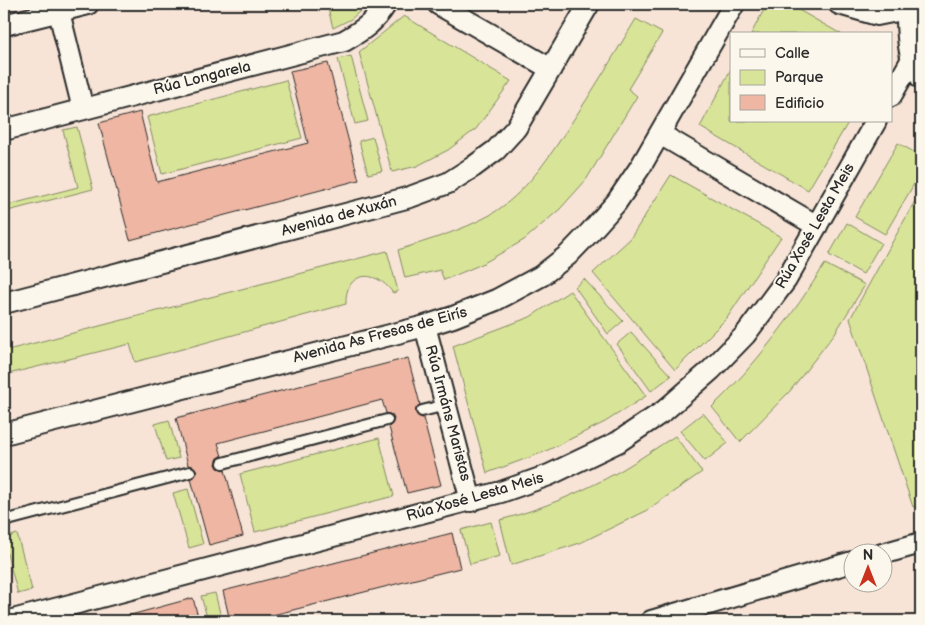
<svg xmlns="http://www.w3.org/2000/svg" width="925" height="625" font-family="'Balsamiq Sans',sans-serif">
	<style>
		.green { fill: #d8e598; stroke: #828862 }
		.building { fill: #eeb6a3; stroke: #2b2b2b }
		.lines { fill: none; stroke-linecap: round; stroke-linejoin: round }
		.service-casing { stroke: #2b2b2b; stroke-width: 14 }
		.minor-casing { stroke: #2b2b2b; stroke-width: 24 }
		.service { stroke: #fbf7ec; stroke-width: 10 }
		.minor { stroke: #fbf7ec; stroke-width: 20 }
		.labels { text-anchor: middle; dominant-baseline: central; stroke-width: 4; stroke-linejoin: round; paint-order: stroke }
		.street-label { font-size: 15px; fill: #2b2b2b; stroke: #fbf7ec }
	</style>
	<rect width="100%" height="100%" fill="#f7e4d6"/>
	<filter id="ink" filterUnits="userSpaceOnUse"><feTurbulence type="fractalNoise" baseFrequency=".02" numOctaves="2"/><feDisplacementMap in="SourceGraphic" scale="10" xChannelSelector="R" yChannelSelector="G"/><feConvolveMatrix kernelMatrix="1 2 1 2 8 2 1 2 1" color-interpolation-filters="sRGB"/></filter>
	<g filter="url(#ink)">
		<!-- green -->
		<path class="green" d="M 327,4 L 368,4 L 351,19 L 333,28 Z
			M 767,4 L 788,4 L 841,34 L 751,34 Z
			M 404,16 L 511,81 L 476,129 L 448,150 L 417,166 L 392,172 L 359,52 Z
			M 636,19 L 662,33 L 628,89 L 637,96 L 586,180 L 560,209 L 524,240 L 482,264 L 444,280 L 440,270 L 405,278 L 398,250 C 429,240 461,231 490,215 C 525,194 548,159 570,125 C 593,91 614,55 636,19 Z
			M 351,56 L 368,121 L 355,124 L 338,59 Z
			M 731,69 L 731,121 L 849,121 L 808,190 L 700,127 Z
			M 286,80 L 302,138 L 162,174 L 147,117 Z
			M 77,127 L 93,189 L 4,212 L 4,206 L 78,187 L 63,130 Z
			M 373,137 L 382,171 L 368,174 L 359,141 Z
			M 898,143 L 921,156 L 921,172 L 885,234 L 855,217 Z
			M 671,175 L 781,237 L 727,318 L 675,370 L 593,273 L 630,239 Z
			M 921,190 L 921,504 L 913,507 L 850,319 Z
			M 847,223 L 881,243 L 863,274 L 829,255 Z
			M 387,251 L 398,291 L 393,293 C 375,267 344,272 346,304 L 135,362 L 130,344 L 4,375 L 4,351 Z
			M 825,264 L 865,285 L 835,333 L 790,391 L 740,442 L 712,407 C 756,365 792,316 825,264 Z
			M 584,279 L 623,321 L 608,334 L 575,287 Z
			M 570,291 L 646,396 L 605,422 L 544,452 L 487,473 L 453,346 L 530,317 Z
			M 631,332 L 671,376 L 651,391 L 617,344 Z
			M 703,413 L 728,443 L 705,461 L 680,431 Z
			M 169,420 L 179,458 L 166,461 L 155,424 Z
			M 675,436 L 702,472 L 644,512 L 580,543 L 511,565 L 500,520 C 542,509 582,492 620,471 C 639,460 657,447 675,436 Z
			M 379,438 L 394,496 L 255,532 L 240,474 Z
			M 188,489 L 203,544 L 189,548 L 173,493 Z
			M 491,522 L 500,556 L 470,564 L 461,530 Z
			M 17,534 L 32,590 L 18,594 L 4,543 L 4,538 Z
			M 215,593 L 222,621 L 208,621 L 201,596 Z"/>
		<!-- building -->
		<path class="building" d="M 328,63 L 359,180 L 130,240 L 99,123 L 140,112 L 157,182 L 308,143 L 290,71 Z
			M 408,358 L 420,404 L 416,409 L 416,413 L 420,417 L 423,418 L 441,485 L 407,493 L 389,427 L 392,424 L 394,419 L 392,415 L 386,413 L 382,400 L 218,443 L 222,456 L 218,458 L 216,464 L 218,468 L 225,470 L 243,536 L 209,545 L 191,479 L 195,476 L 197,471 L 194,467 L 188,465 L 176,418 Z
			M 452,533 L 460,568 L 249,621 L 230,621 L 223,591 Z
			M 193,598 L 199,621 L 127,621 L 127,616 Z"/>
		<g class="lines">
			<!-- service casing -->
			<g class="service-casing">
				<path id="service" d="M 422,411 L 446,405
					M 223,463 L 387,420
					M 4,521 L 190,472"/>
			</g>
			<!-- minor casing -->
			<g class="minor-casing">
				<path id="minor" d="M 438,4 L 551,69
					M 839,4 L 877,15 L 907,9
					M 909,4 C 905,16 908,47 912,60 C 914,66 918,72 921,78
					M 59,12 L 83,109
					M 4,25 L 88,4
					M 891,96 L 912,59
					M 4,130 L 344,41 C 363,30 374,23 386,4
					M 660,134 L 817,226
					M 4,303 L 380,205 L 410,197 L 448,183 L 473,167 L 496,150 L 516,128 L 589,4
					M 425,326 L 471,501
					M 4,434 L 425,326 L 453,317 L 496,300 L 541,276 L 568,255 L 591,231 L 616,203 L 641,166 L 734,4
					M 882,554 L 921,543
					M 9,621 L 501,492 L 549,475 L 618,442 L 664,411 L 711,370 L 745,335 L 786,280 L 876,121
					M 651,621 L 852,562"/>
			</g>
			<!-- service -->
			<use href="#service" class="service"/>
			<!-- minor -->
			<use href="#minor" class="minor"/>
		</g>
	</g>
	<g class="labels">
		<!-- street labels -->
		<g class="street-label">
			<text transform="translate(202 78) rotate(-14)">Rúa Longarela</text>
			<text transform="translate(339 216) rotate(-15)">Avenida de Xuxán</text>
			<text transform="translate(815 226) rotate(-60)">Rúa Xosé Lesta Meis</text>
			<text transform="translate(380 335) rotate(-15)">Avenida As Fresas de Eirís</text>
			<text transform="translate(448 413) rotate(75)">Rúa Irmáns Maristas</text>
			<text transform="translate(475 497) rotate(-16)">Rúa Xosé Lesta Meis</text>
		</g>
	</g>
	<!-- margin -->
	<rect width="925" height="625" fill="none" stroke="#fbf7ec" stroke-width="20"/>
	<rect x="10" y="10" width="905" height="605" fill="none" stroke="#2b2b2b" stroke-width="2" filter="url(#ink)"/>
	<!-- legend -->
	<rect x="730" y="32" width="162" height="90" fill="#fbf7ec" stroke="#a8a59f"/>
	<rect x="740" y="49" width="25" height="8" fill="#fbf7ec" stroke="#a8a59f"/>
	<text x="775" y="58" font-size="15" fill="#2b2b2b">Calle</text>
	<rect x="740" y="70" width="25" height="15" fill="#d8e598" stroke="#a8a59f"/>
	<text x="775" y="82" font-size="15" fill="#2b2b2b">Parque</text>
	<rect x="740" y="95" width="25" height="15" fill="#eeb6a3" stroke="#a8a59f"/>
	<text x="775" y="108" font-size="15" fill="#2b2b2b">Edificio</text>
	<!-- north arrow -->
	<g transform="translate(868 568)"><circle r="24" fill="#fbf7ec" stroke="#a8a59f"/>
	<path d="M0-4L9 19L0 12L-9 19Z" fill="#c8321e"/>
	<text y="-8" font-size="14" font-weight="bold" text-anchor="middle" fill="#2b2b2b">N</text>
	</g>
</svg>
